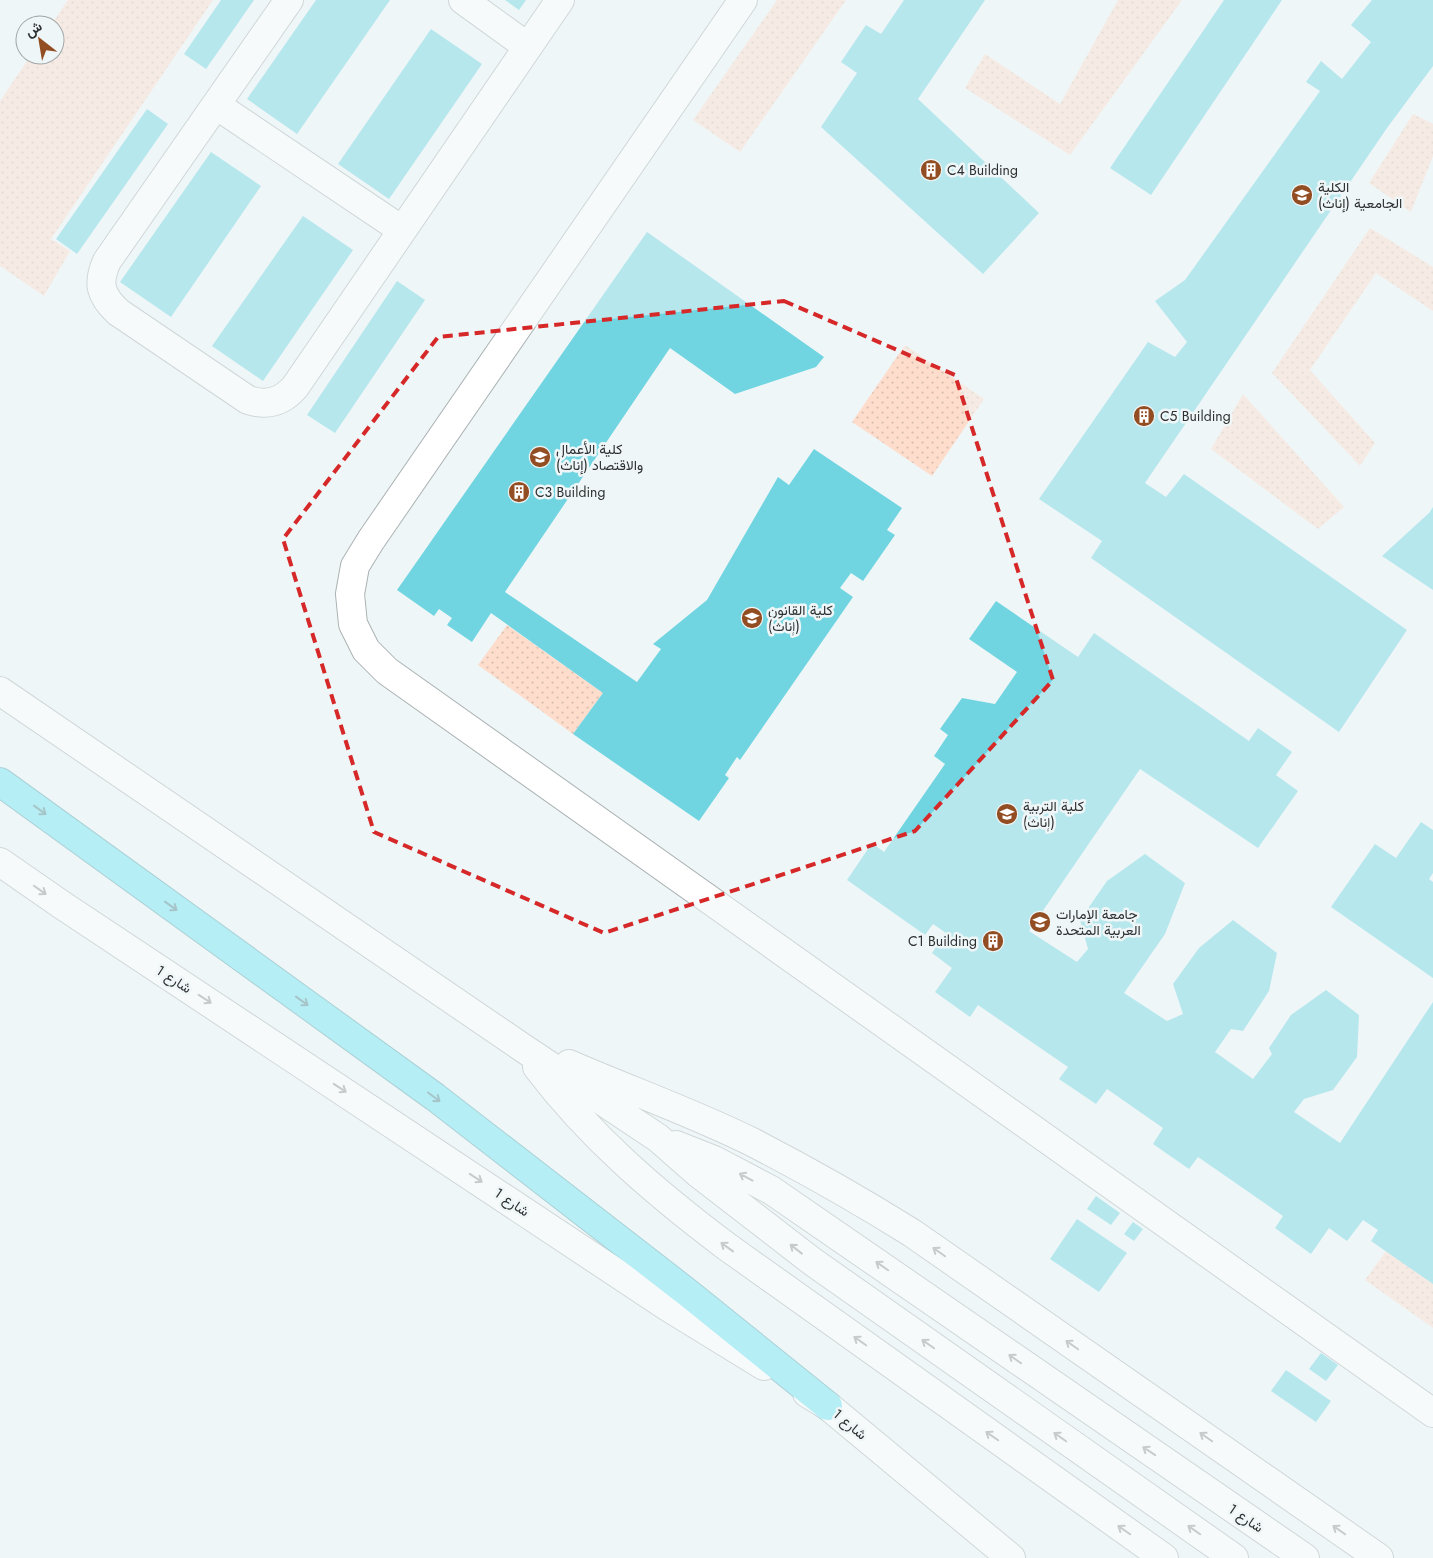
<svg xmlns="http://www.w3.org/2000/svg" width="1433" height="1558" font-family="Jost,Vazirmatn,sans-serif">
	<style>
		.grass { fill: url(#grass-dots) }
		.building { fill: #71d5e1 }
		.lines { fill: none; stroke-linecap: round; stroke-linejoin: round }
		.minor-casing { stroke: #abb2b3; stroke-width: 30 }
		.highway-casing { stroke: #59a5ae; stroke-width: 30 }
		.minor { stroke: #fff; stroke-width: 28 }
		.highway { stroke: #70e4f2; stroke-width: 28 }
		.oneway { stroke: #4e8a91 }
		.oneway2 { stroke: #969798 }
		.marked { fill: none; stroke: #d62828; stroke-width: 4; stroke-dasharray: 10 6; stroke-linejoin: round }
		.labels { text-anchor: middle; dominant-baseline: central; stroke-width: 5; stroke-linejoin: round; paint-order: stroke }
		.poi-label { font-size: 14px; fill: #2d2f30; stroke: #eff6f7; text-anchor: start }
		.street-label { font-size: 14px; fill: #2d2f30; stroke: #eff6f7 }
	</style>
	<defs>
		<pattern id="grass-dots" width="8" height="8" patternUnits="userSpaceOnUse" patternTransform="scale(1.25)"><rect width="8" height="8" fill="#feddcc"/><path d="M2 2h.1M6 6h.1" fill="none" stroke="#dabeb0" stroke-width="1.8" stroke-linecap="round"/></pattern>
	</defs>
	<rect width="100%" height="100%" fill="#eff6f7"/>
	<!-- grass -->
	<path class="grass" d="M 68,0 L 213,0 L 51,239 L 70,251 L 44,296 L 0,266 L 0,101 L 31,55 L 55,55 L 55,25 L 51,25 Z
		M 777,0 L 846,0 L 740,152 L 693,120 Z
		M 1118,0 L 1182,0 L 1070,155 L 965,88 L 985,54 L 1060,104 Z
		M 1413,114 L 1433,124 L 1433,156 L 1411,212 L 1369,183 Z
		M 1370,228 L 1433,267 L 1433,311 L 1376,273 L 1310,370 L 1375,443 L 1360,466 L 1272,373 Z
		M 905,345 L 984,399 L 932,476 L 852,422 Z
		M 1243,394 L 1344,507 L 1318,529 L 1211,449 Z
		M 507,625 L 603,693 L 573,734 L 478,665 Z
		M 1386,1251 L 1433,1284 L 1433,1328 L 1365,1280 Z"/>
	<!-- building -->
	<path class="building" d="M 221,0 L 254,0 L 206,69 L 184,54 Z
		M 316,0 L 390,0 L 297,134 L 247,99 Z
		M 505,0 L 526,0 L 519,10 Z
		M 904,0 L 985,0 L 918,99 L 1039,213 L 983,274 L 821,127 L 857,73 L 841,62 L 866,25 L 881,34 Z
		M 1224,0 L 1282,0 L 1151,195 L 1110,168 Z
		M 1372,0 L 1433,0 L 1433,66 L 1387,128 L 1145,483 L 1166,497 L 1184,474 L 1407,630 L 1339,732 L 1091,558 L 1102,541 L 1039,499 L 1148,342 L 1175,357 L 1187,342 L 1155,301 L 1185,280 L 1320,91 L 1306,82 L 1321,61 L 1342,79 L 1371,42 L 1351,25 Z
		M 431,29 L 482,64 L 389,199 L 338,164 Z
		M 147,109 L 168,124 L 77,254 L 56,239 Z
		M 211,152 L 261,186 L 171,317 L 120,282 Z
		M 303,216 L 353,250 L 263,381 L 212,346 Z
		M 647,232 L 824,357 L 816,367 L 735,394 L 670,348 L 505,592 L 637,682 L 661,649 L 653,644 L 707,600 L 778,477 L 789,485 L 814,449 L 902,508 L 887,530 L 895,535 L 863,581 L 851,573 L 840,588 L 853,597 L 740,760 L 737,757 L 725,775 L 729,778 L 699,821 L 573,734 L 603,693 L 491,613 L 472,642 L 447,625 L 452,618 L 439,609 L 434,616 L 397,590 Z
		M 397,281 L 425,300 L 335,433 L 307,415 Z
		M 1433,507 L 1433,590 L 1382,556 L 1429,513 Z
		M 996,601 L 1078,657 L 1094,633 L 1249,741 L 1258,728 L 1292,752 L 1276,775 L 1298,791 L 1258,848 L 1140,769 L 1029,931 L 1077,962 L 1088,949 L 1080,920 L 1107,881 L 1145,854 L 1185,883 L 1165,934 L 1124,993 L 1167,1021 L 1183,1014 L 1173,984 L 1199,948 L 1233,920 L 1277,953 L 1269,991 L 1243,1031 L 1231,1029 L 1215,1052 L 1253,1079 L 1272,1054 L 1269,1048 L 1291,1015 L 1326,990 L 1359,1015 L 1357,1057 L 1333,1090 L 1304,1099 L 1294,1112 L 1340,1143 L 1433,1002 L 1433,1284 L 1371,1241 L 1378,1230 L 1363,1220 L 1347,1241 L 1329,1228 L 1311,1254 L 1275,1228 L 1283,1216 L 1198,1157 L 1189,1169 L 1153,1144 L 1163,1128 L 1107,1089 L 1096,1104 L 1059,1079 L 1068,1067 L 978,1005 L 970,1017 L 935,992 L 952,968 L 932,953 L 946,933 L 933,924 L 925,935 L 847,880 L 872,843 L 884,852 L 945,764 L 934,756 L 948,735 L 940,729 L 962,698 L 995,704 L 1017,672 L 969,639 Z
		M 1421,822 L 1433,830 L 1433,873 L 1429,879 L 1433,882 L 1433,978 L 1331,907 L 1375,844 L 1396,858 Z
		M 1096,1196 L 1120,1213 L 1111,1225 L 1087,1209 Z
		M 1077,1219 L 1127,1253 L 1099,1292 L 1050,1259 Z
		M 1133,1222 L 1143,1229 L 1134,1241 L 1124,1234 Z
		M 1321,1353 L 1338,1365 L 1326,1381 L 1309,1369 Z
		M 1286,1370 L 1331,1401 L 1316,1422 L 1271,1391 Z"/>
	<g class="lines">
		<!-- minor casing -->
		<g class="minor-casing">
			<path id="minor" d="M 289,0 L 107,261 C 97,283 100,295 118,312 L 248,400 C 267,406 282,402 295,387 L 560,0
				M 463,0 L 528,47
				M 743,0 L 371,540 L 355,566 L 350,594 L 353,624 L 366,650 L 387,671 L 1433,1413
				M 216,105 L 402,230
				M 0,691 L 523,1048 L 658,1138 L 699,1174 L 813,1262 L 1234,1558
				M 0,862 L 62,905 L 668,1307 L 764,1366
				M 569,1064 C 631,1091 694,1113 754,1143 C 808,1171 861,1201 912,1233 L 1379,1558
				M 537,1067 C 590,1137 657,1194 726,1246 L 1164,1558
				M 676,1145 L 714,1160 L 771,1190 L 1305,1558
				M 807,1393 L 828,1406 L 1011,1558"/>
		</g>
		<!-- highway casing -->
		<g class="highway-casing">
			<path id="highway" d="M 0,782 L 435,1097 L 688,1293 L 828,1406"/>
		</g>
		<!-- minor -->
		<use href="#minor" class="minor"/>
		<!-- highway -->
		<use href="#highway" class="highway"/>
	</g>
	<!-- one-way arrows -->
	<defs><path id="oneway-shaft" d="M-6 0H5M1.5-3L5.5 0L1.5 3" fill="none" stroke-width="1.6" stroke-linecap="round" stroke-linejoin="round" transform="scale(1.25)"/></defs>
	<g class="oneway">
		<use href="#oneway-shaft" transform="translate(40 810) rotate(36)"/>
		<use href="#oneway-shaft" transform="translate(171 906) rotate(36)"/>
		<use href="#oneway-shaft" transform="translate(302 1001) rotate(36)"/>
		<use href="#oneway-shaft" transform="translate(434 1097) rotate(37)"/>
	</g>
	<g class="oneway2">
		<use href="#oneway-shaft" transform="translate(40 890) rotate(35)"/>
		<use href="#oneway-shaft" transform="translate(205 999) rotate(33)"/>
		<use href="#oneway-shaft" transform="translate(340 1088) rotate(33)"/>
		<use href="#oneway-shaft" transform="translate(746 1177) rotate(-152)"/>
		<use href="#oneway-shaft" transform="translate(476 1178) rotate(33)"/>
		<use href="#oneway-shaft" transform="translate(727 1247) rotate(-144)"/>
		<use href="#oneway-shaft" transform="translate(796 1249) rotate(-142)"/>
		<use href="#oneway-shaft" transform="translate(939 1252) rotate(-145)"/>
		<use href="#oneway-shaft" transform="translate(882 1266) rotate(-145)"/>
		<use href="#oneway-shaft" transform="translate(860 1341) rotate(-145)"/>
		<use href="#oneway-shaft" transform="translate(928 1344) rotate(-145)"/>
		<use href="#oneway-shaft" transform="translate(1072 1345) rotate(-145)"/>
		<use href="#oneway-shaft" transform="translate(1015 1359) rotate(-145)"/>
		<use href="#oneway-shaft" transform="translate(992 1436) rotate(-145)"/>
		<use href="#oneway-shaft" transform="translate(1060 1437) rotate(-145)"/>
		<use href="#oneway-shaft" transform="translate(1206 1437) rotate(-145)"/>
		<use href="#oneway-shaft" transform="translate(1149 1451) rotate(-146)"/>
		<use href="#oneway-shaft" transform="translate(1124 1530) rotate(-145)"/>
		<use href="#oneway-shaft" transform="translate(1194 1530) rotate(-145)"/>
		<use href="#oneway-shaft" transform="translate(1339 1530) rotate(-145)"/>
	</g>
	<!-- marked area -->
	<path d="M0 0H1433V1558H0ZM 784,301 L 955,375 L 1053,680 L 915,831 L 604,933 L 374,832 L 283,539 L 438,337 Z" fill="#eff6f7" fill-opacity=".55" fill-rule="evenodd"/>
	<path class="marked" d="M 784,301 L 955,375 L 1053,680 L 915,831 L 604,933 L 374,832 L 283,539 L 438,337 Z"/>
	<!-- icons -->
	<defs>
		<g id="building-disc" transform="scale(1.125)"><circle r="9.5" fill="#924d22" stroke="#eff6f7"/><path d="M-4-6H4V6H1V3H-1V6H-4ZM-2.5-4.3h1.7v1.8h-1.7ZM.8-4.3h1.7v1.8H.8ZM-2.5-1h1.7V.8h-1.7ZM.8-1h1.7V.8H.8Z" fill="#fff"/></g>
		<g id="university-disc" transform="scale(1.125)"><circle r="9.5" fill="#924d22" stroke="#eff6f7"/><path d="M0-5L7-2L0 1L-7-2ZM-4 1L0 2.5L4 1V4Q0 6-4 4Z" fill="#fff"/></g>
	</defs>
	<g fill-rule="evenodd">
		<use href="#building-disc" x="931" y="170"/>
		<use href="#university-disc" x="1302" y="195"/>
		<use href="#building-disc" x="1144" y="416"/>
		<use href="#university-disc" x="540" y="457"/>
		<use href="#building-disc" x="519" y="492"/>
		<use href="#university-disc" x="752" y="618"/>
		<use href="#university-disc" x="1007" y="814"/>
		<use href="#university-disc" x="1040" y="922"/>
		<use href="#building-disc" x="993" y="941"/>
	</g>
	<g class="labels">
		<!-- poi labels -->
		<g class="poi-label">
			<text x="947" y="170">C4 Building</text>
			<text x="1318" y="187">الكلية<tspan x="1318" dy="16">الجامعية (إناث)</tspan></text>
			<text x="1160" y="416">C5 Building</text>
			<text x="556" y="449">كلية الأعمال<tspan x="556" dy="16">والاقتصاد (إناث)</tspan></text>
			<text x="535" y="492">C3 Building</text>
			<text x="768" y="610">كلية القانون<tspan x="768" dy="16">(إناث)</tspan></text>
			<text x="1023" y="806">كلية التربية<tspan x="1023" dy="16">(إناث)</tspan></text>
			<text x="1056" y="914">جامعة الإمارات<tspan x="1056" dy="16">العربية المتحدة</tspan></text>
			<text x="977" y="941" text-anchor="end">C1 Building</text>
		</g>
		<!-- street labels -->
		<g class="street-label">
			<text transform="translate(174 979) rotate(33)">شارع 1</text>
			<text transform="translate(512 1202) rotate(34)">شارع 1</text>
			<text transform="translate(850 1424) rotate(40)">شارع 1</text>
			<text transform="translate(1246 1518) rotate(34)">شارع 1</text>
		</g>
	</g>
	<!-- north arrow -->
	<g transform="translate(40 40) rotate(329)"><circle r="24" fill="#eff6f7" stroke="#a1a6a7"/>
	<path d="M0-4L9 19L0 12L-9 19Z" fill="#924d22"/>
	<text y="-8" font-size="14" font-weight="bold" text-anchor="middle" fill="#2d2f30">ش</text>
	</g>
</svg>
